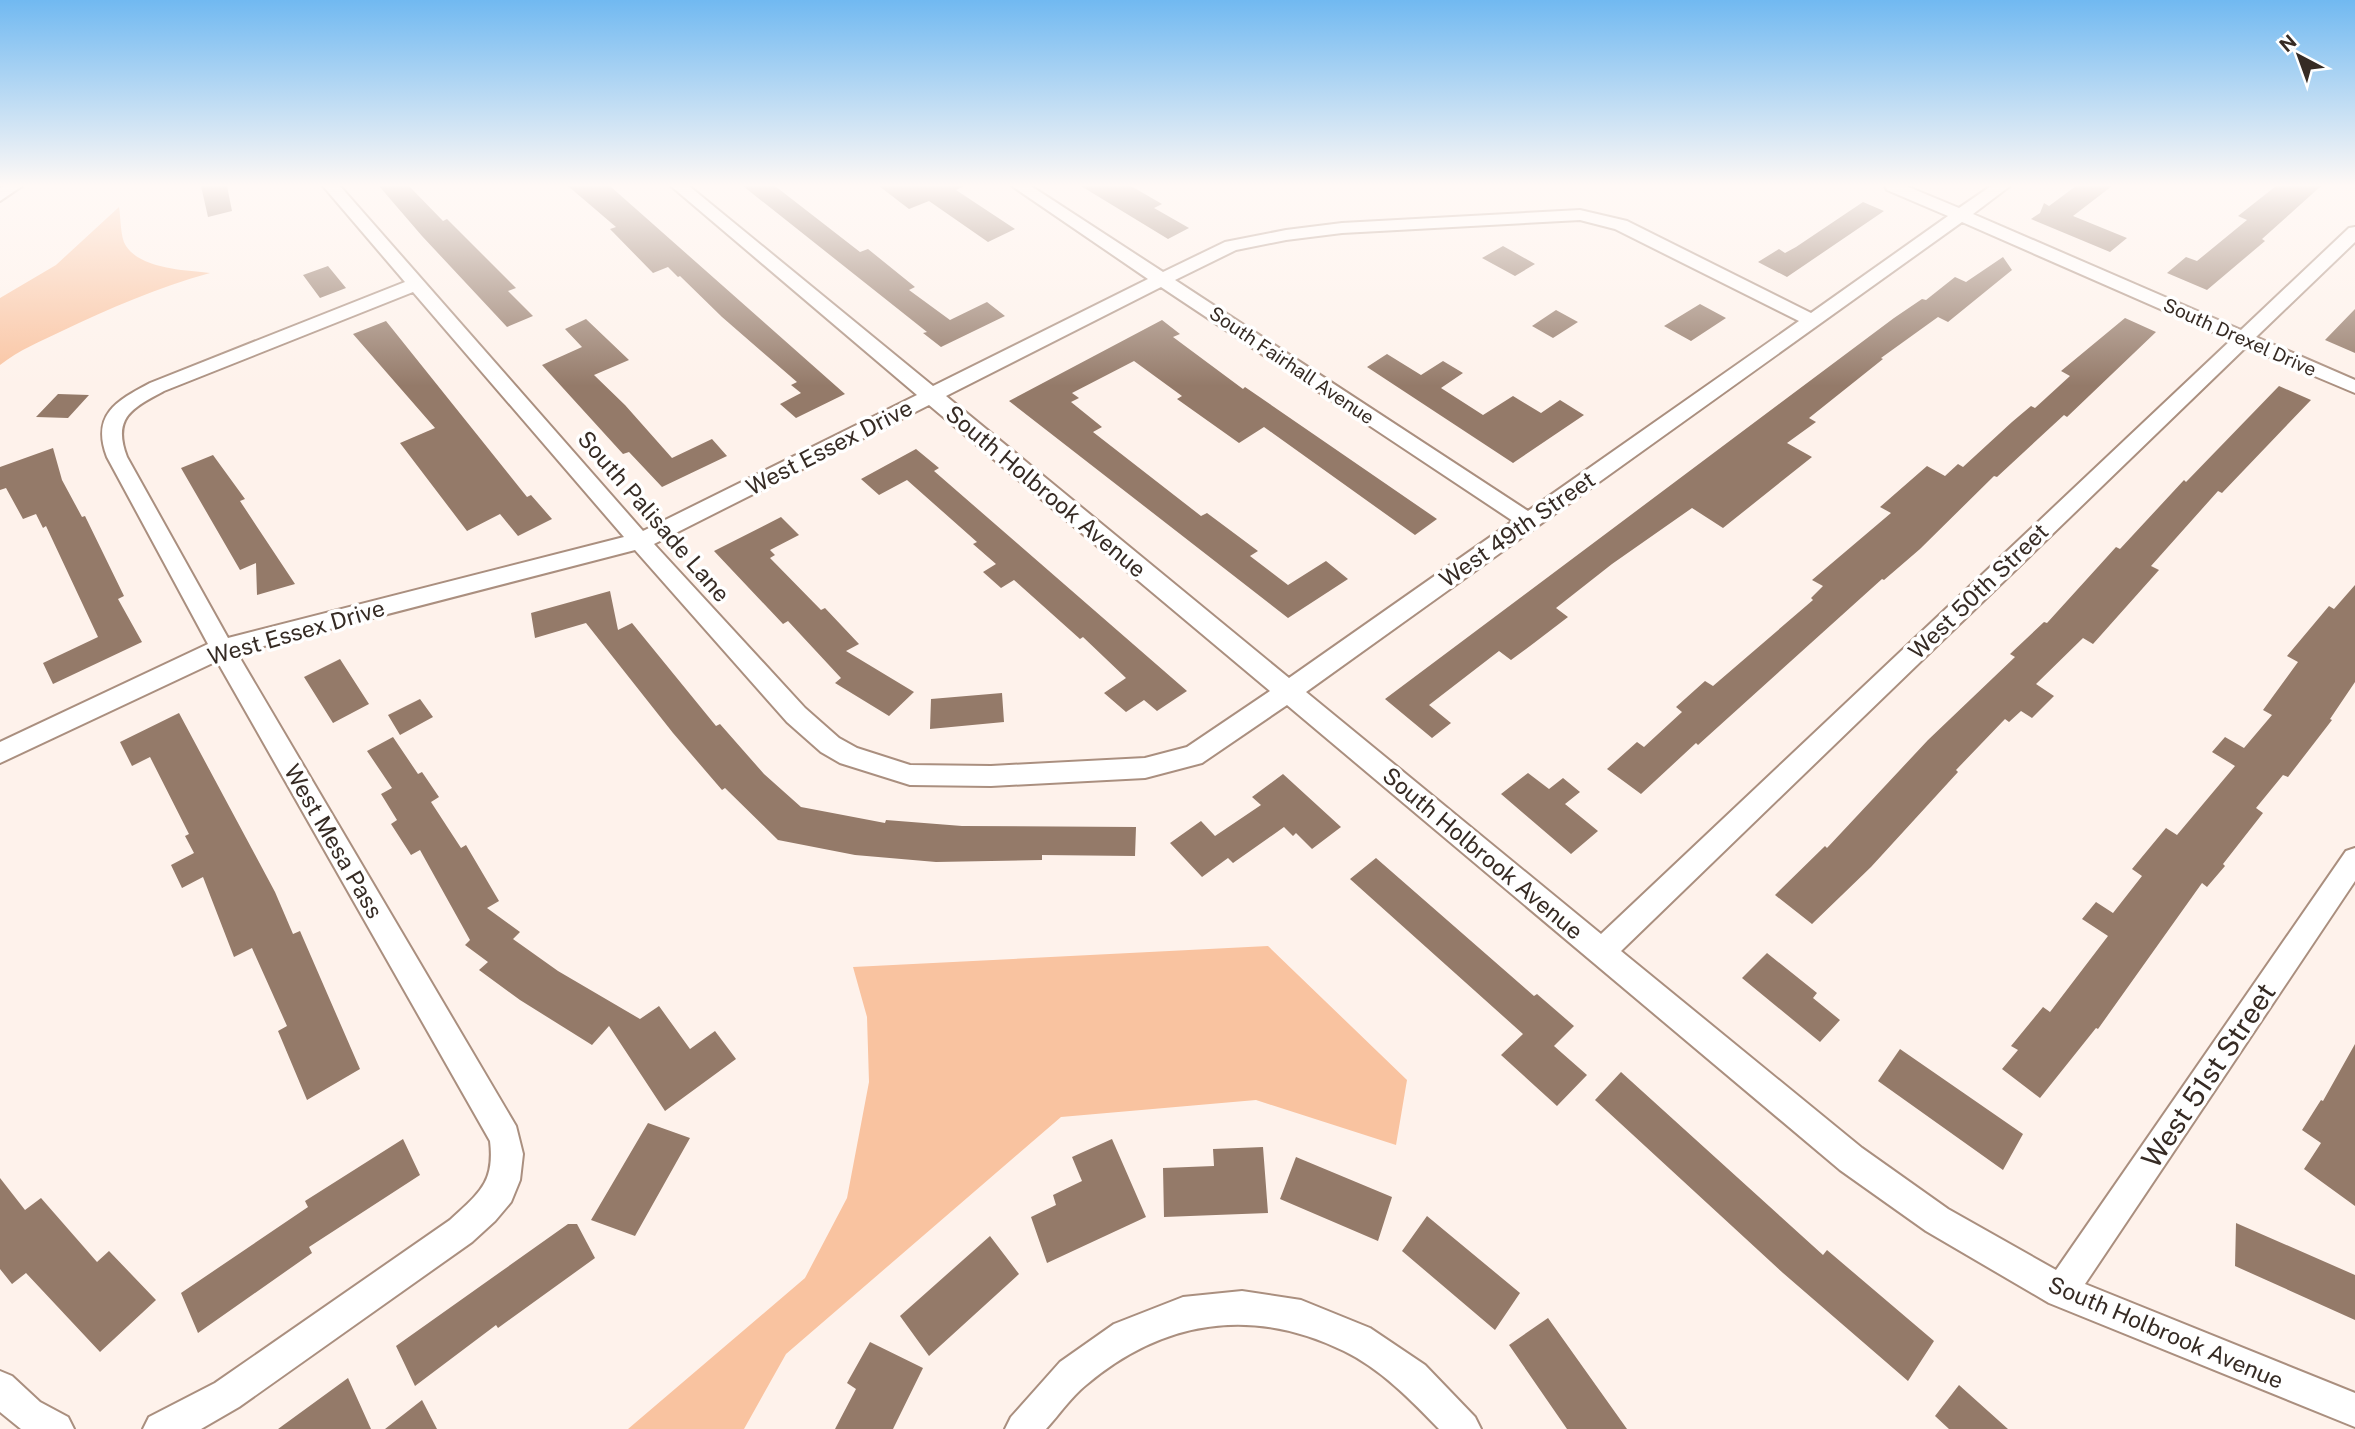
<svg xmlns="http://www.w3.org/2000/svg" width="2355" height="1429" font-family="'Public Sans',sans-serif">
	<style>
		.green { fill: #f9c3a0 }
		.building { fill: #947a69 }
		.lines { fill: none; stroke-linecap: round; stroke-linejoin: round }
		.street-casing { stroke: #aa8f7f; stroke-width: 4 }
		.street { fill: #fff; fill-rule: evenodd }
		.labels { text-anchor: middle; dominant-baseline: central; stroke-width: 7; stroke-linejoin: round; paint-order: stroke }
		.far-street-label { font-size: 19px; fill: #362b24; stroke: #fff }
		.street-label { font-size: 23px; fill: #362b24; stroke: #fff }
		.near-street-label { font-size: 28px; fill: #362b24; stroke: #fff }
	</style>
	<rect width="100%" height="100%" fill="#fef2eb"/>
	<!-- green -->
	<path class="green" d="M 119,207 C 121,218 120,237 126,246 C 141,269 185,270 210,273 C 159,287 110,308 62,331 C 41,341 19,350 0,365 L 0,298 L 56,265 Z
		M 1268,946 L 1407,1080 L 1396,1145 L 1256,1100 L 1061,1117 L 786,1354 L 744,1429 L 628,1429 L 805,1278 L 847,1198 L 869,1082 L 867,1017 L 853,967 Z"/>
	<!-- building -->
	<path class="building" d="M 201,186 L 227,186 L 232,211 L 208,217 Z
		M 379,186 L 409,186 L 443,221 L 447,219 L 516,288 L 508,291 L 533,316 L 507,327 L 422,236 Z
		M 568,186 L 610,186 L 845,394 L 796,418 L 780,404 L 801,393 L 791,385 L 797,382 L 722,317 L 680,276 L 678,277 L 668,267 L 653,273 L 610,229 L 616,227 Z
		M 743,186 L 775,186 L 860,252 L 868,249 L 915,287 L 909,290 L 950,320 L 987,302 L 1005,316 L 941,347 L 923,333 L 927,332 Z
		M 879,186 L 964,186 L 956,190 L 1015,229 L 988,242 L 929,201 L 909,209 Z
		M 1081,186 L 1131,186 L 1162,204 L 1154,208 L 1189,228 L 1168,239 Z
		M 2076,186 L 2112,186 L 2073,216 L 2127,238 L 2110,252 L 2031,219 L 2040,213 L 2044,203 L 2049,206 Z
		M 2276,186 L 2321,186 L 2262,239 L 2265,241 L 2207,290 L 2167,273 L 2186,257 L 2197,261 L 2247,220 L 2238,216 Z
		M 1863,202 L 1884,211 L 1787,277 L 1758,262 L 1779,249 L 1785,253 L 1796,247 Z
		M 1503,246 L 1535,264 L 1515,276 L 1482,258 Z
		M 2003,257 L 2012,270 L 1948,322 L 1938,317 L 1881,358 L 1883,359 L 1809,418 L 1816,422 L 1787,443 L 1812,457 L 1723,528 L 1692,508 L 1612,564 L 1556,608 L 1568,617 L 1534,643 L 1511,660 L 1499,651 L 1429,705 L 1451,723 L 1432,738 L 1385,699 L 1894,318 L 1922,299 L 1926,300 L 1955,277 L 1966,282 Z
		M 328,266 L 346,288 L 320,298 L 303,275 Z
		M 1700,304 L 1726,318 L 1691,341 L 1664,326 Z
		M 2355,309 L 2355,353 L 2325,340 Z
		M 1556,310 L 1578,322 L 1553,338 L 1532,326 Z
		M 2125,318 L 2156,332 L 2067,417 L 2064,415 L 1997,477 L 1994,476 L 1920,549 L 1884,580 L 1882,579 L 1698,745 L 1696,743 L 1641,794 L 1607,769 L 1637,742 L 1644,747 L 1682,712 L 1676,707 L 1705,681 L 1713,686 L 1813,600 L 1811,598 L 1823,586 L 1812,580 L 1891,513 L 1880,507 L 1927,466 L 1945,476 L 1958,464 L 1963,467 L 2012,422 L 2031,406 L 2035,408 L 2070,376 L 2061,371 Z
		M 586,319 L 629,360 L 594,375 L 625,405 L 672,458 L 712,439 L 727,456 L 662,487 L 629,452 L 623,454 L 542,365 L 582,347 L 565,329 Z
		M 1162,320 L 1180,334 L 1173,337 L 1243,389 L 1245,387 L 1437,519 L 1415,535 L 1264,427 L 1239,443 L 1177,399 L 1182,396 L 1134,361 L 1072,393 L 1079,398 L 1071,402 L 1102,427 L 1093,432 L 1201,516 L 1207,513 L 1258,551 L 1250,556 L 1288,585 L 1326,561 L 1348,579 L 1288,618 L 1009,401 Z
		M 386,321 L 527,497 L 531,495 L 552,519 L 518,536 L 500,514 L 467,531 L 400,443 L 435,428 L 353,334 Z
		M 1387,354 L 1421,375 L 1443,361 L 1463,373 L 1441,388 L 1483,415 L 1513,396 L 1541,413 L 1560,400 L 1584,415 L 1513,463 L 1367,367 Z
		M 2279,386 L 2311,400 L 2222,493 L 2218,491 L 2151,566 L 2159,570 L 2093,644 L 2083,638 L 2036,684 L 2054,696 L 2032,718 L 2021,711 L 2009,722 L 2005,719 L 1956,770 L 1958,772 L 1871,867 L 1812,924 L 1775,895 L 1825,846 L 1827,848 L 1928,740 L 2015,657 L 2010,654 L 2044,622 L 2047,623 L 2116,547 L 2120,549 L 2184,480 L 2186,482 Z
		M 58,394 L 89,395 L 68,418 L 36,417 Z
		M 53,448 L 62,480 L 82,517 L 85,516 L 124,596 L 118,599 L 142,642 L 53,684 L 43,663 L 98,637 L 46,526 L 43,528 L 36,514 L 23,519 L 6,488 L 0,490 L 0,467 Z
		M 916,449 L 939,468 L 934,471 L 1187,691 L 1157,711 L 1144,700 L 1126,712 L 1104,693 L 1126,678 L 1083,637 L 1080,639 L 1014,580 L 1001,588 L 983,572 L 996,564 L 973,544 L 977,542 L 907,480 L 879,495 L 861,479 Z
		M 213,455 L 245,499 L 240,501 L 295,584 L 257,595 L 256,563 L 240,570 L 181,468 Z
		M 781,517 L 799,535 L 770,550 L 775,555 L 770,558 L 821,610 L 825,608 L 859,644 L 846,651 L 914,692 L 889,716 L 835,683 L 841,678 L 788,621 L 783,624 L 714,551 Z
		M 2355,585 L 2355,682 L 2330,719 L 2332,720 L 2288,777 L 2283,775 L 2256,808 L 2263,813 L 2223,864 L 2225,866 L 2207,887 L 2202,883 L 2098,1029 L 2096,1028 L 2040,1098 L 2002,1069 L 2018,1050 L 2011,1046 L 2043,1007 L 2050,1012 L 2108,936 L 2082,919 L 2096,902 L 2113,913 L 2142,876 L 2132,869 L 2166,828 L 2177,835 L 2235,766 L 2212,752 L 2225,737 L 2244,748 L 2272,715 L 2263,710 L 2298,662 L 2287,656 L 2329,606 L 2334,609 Z
		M 610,591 L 618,630 L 632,623 L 716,726 L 720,724 L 764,774 L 801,807 L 885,823 L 886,820 L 962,826 L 1136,827 L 1135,856 L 1042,855 L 1042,860 L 936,862 L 855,855 L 778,840 L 725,788 L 722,790 L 673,733 L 586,623 L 535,638 L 531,613 Z
		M 340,659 L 369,704 L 333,723 L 304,677 Z
		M 1002,693 L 1004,722 L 930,729 L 931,699 Z
		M 420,699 L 433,717 L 400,735 L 388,715 Z
		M 179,713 L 275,892 L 293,934 L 300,931 L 360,1069 L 307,1100 L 278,1031 L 287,1026 L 252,948 L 234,957 L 203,877 L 182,888 L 171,865 L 194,853 L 185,836 L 189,834 L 150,757 L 132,766 L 120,742 Z
		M 393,737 L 418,774 L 422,772 L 439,797 L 431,802 L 461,848 L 466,845 L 499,901 L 487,908 L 520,932 L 513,939 L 558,971 L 640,1019 L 659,1006 L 690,1049 L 715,1031 L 736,1059 L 665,1111 L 609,1026 L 592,1045 L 520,1000 L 479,970 L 488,962 L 465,945 L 470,940 L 420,850 L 411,855 L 391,824 L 397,820 L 381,794 L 392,788 L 367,751 Z
		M 1528,773 L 1549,789 L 1563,778 L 1580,792 L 1565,804 L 1598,831 L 1571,854 L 1501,794 Z
		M 1283,774 L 1341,827 L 1312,849 L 1296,833 L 1293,836 L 1284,827 L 1233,863 L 1228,858 L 1202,877 L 1170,843 L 1201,821 L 1215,836 L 1261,805 L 1252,797 Z
		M 1376,858 L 1534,996 L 1537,994 L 1574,1026 L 1554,1046 L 1587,1075 L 1557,1106 L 1501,1055 L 1523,1034 L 1350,879 Z
		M 1767,953 L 1817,993 L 1813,998 L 1840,1020 L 1820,1042 L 1742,978 Z
		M 2355,1044 L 2355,1206 L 2304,1169 L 2321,1143 L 2302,1130 L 2321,1100 L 2323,1101 Z
		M 1900,1049 L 2023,1134 L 2003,1170 L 1878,1081 Z
		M 1621,1072 L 1823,1255 L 1827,1250 L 1934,1341 L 1908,1381 L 1783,1273 L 1595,1100 Z
		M 648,1123 L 690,1138 L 635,1236 L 591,1220 Z
		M 403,1139 L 420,1175 L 309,1247 L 312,1253 L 198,1333 L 181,1293 L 308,1207 L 305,1201 Z
		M 1112,1139 L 1146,1217 L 1047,1263 L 1031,1217 L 1056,1205 L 1053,1195 L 1082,1181 L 1072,1157 Z
		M 1263,1147 L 1268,1213 L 1164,1217 L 1163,1168 L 1214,1166 L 1213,1149 Z
		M 1296,1157 L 1392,1197 L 1378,1241 L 1280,1199 Z
		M 0,1178 L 25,1210 L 41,1198 L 97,1262 L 109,1251 L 156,1300 L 100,1352 L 26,1273 L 12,1284 L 0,1269 Z
		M 1427,1216 L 1520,1293 L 1495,1330 L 1402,1251 Z
		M 2236,1223 L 2355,1275 L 2355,1320 L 2235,1266 Z
		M 568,1224 L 577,1224 L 595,1258 L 498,1328 L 496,1325 L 415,1386 L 396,1346 Z
		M 990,1236 L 1019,1274 L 929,1356 L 900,1316 Z
		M 1548,1318 L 1627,1429 L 1567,1429 L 1509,1345 Z
		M 870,1342 L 923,1368 L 893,1429 L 835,1429 L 856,1389 L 847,1383 Z
		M 348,1378 L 371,1429 L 278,1429 Z
		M 1959,1385 L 2008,1429 L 1949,1429 L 1935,1416 Z
		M 422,1400 L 437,1429 L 385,1429 Z"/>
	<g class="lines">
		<!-- street casing -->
		<g class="street-casing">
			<path id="street" d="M 3,186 L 22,186 L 0,201 L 0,188 Z
				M 323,186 L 340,186 L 643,531 L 917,395 L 671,186 L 689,186 L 933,386 L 1148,279 L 1012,186 L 1031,186 L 1163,272 L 1225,242 L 1286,230 L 1342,223 L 1580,210 L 1627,221 L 1811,313 L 1948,216 L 1887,190 L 1885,186 L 1906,186 L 1959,208 L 1991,186 L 2010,186 L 1973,214 L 2241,330 L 2349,228 L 2355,227 L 2355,242 L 2256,337 L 2355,380 L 2355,393 L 2246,347 L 1621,951 L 1862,1148 L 1948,1209 L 2056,1270 L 2346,851 L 2355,848 L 2355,881 L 2085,1284 L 2355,1393 L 2355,1427 L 2049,1303 L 1926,1231 L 1840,1170 L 1287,705 L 1202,763 L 1145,778 L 991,786 L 910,785 L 840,763 L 821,752 L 787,722 L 635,550 L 237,653 L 516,1126 L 523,1154 L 520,1180 L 511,1202 L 495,1221 L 472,1242 L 239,1407 L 201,1429 L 143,1429 L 149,1417 L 215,1383 L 450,1220 C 479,1193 495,1183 490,1141 L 217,661 L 0,763 L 0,742 L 208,644 L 107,457 C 91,415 116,401 150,383 L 405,282 ZM 1580,220 L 1615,229 L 1799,321 L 1528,511 L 1175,280 L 1236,250 L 1286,240 L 1342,233 ZM 1962,222 L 2231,340 L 1601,934 L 1306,692 ZM 1161,287 L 1513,521 L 1289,678 L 946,396 ZM 413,292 L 624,537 L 228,638 L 127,457 C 112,418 132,408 164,391 ZM 929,405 L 1270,691 L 1187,747 L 1145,758 L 991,766 L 910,765 L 857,748 L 839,738 L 805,708 L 654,544 Z
				M 1242,1291 L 1301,1300 L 1370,1328 L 1425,1365 L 1475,1417 L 1481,1429 L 1439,1429 C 1411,1400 1381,1369 1344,1351 C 1252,1306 1163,1320 1086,1385 C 1071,1397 1059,1415 1046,1429 L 1005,1429 L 1011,1417 L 1060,1362 L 1114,1324 L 1183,1297 Z
				M 0,1371 L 12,1376 L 40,1402 L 68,1417 L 74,1429 L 21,1429 L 0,1412 Z"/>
		</g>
		<!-- street -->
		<use href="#street" class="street"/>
	</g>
	<!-- sky -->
	<linearGradient id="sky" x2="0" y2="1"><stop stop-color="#71b9f1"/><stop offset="0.48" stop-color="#fff9f6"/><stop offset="1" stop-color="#fff9f6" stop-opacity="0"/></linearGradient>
	<rect width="2355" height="386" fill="url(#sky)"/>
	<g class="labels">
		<!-- far-street labels -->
		<g class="far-street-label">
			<text transform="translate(2240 337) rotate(24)">South Drexel Drive</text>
			<text transform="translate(1292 365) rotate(34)">South Fairhall Avenue</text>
		</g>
		<!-- street labels -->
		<g class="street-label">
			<text transform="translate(829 447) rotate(-27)">West Essex Drive</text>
			<text transform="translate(1046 491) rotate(40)">South Holbrook Avenue</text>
			<text transform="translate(654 516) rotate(49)">South Palisade Lane</text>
			<text transform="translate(1517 529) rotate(-35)">West 49th Street</text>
			<text transform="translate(1978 591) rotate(-44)">West 50th Street</text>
			<text transform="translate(296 632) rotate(-16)">West Essex Drive</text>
			<text transform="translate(334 841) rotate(60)">West Mesa Pass</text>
			<text transform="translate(1483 853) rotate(40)">South Holbrook Avenue</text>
			<text transform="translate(2166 1332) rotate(23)">South Holbrook Avenue</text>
		</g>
		<!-- near-street labels -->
		<g class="near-street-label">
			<text transform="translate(2208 1075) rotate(-56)">West 51st Street</text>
		</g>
	</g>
	<!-- north arrow -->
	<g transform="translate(2299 56) rotate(319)" stroke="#ffffff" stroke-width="5" paint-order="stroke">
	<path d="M0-5L12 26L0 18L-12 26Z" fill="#362b24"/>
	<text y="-10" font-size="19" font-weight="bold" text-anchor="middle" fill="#362b24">N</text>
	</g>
</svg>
